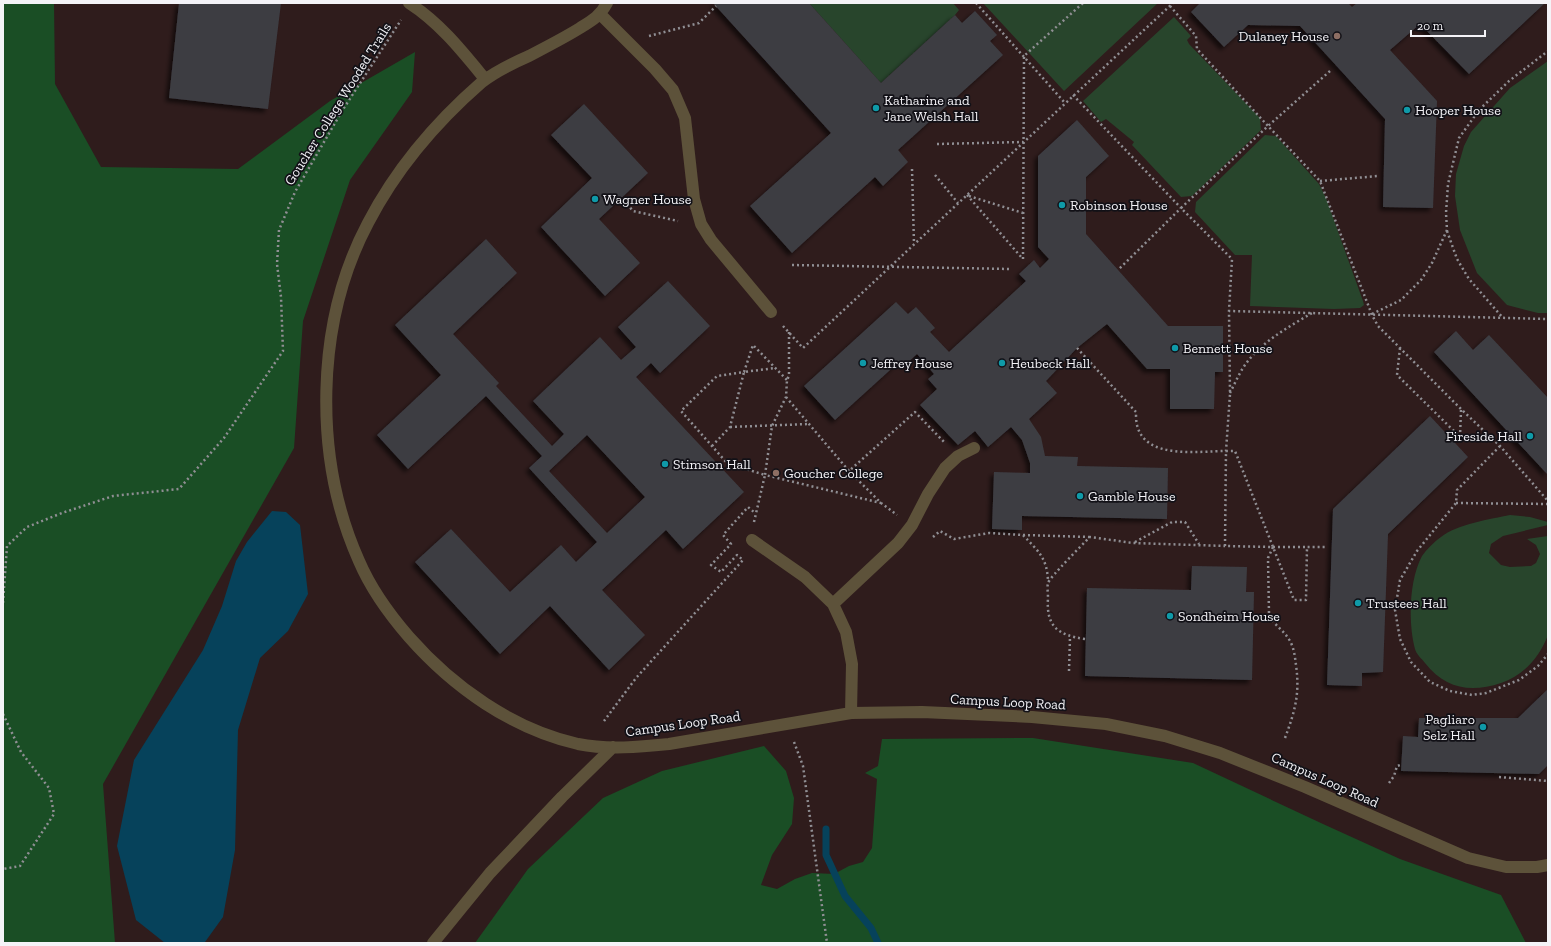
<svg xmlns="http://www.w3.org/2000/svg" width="1551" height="946" font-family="'Zilla Slab',serif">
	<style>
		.education { fill: #2f1c1c }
		.green { fill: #28452c }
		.forest { fill: #1a4e25 }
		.water { fill: #06425b }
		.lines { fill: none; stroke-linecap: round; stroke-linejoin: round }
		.stream { stroke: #06425b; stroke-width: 7 }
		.building { fill: #3d3d43; fill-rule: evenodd; filter: url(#shadow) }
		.path { stroke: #908f94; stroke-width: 2.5; stroke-dasharray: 2 3; stroke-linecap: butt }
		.minor { stroke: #5d523a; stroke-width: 12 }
		.education-dot { fill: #8d6e63; stroke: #121117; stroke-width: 1.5 }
		.culture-dot { fill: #0f9aa8; stroke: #121117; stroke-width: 1.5 }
		.labels { text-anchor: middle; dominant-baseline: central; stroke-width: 3.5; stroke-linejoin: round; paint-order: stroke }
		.poi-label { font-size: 14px; fill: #f4f3f7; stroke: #121117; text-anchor: start }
		.street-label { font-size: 14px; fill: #f4f3f7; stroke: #121117 }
	</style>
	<defs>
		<filter id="shadow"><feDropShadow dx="-3.5" dy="3.5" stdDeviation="2" flood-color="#0009"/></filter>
	</defs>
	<rect width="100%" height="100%" fill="#1b1a20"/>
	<!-- education -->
	<path class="education" d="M 3,3 L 1548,3 L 1548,943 L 3,943 Z"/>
	<!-- green -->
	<path class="green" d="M 809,3 L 953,3 L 959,10 L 955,15 L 881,83 Z
		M 983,3 L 1158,3 L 1064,91 Z
		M 1174,17 L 1191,36 L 1187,40 L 1189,44 L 1260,118 L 1261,130 L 1192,196 L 1181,197 L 1132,145 L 1134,142 L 1106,119 L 1101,122 L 1083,101 Z
		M 1548,61 L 1548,313 L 1538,313 L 1507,305 L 1477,273 L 1460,230 L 1455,196 L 1456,174 L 1464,146 L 1471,132 L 1510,88 Z
		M 1265,135 L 1276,136 L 1319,184 L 1326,198 L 1363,301 L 1364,305 L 1360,308 L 1334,309 L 1250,306 L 1252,255 L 1235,255 L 1195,212 L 1196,202 Z
		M 1510,515 L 1530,517 L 1548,522 L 1548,525 L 1503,536 L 1491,544 L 1489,553 L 1501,565 L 1510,567 L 1531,566 L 1536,563 L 1540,554 L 1536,545 L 1527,539 L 1548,536 L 1548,635 C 1539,658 1524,675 1501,683 C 1471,693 1445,689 1425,663 C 1422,659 1416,654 1415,649 C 1408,623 1409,580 1422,556 C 1426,550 1435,541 1441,537 C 1457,524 1491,519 1510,515 Z"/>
	<!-- forest -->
	<path class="forest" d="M 3,3 L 54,3 L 55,84 L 101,167 L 238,169 L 330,101 L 415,52 L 412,92 L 350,180 L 303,321 L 294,448 L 103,784 L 115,943 L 3,943 Z
		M 1033,738 L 1193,763 L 1323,824 L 1400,859 L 1501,895 L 1526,943 L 475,943 L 528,869 L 603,798 L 662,771 L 764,746 L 786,771 L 794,798 L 792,824 L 772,855 L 761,885 L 777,889 L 795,879 L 812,873 L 834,874 L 849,866 L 863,862 L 872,848 L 877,779 L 865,773 L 878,766 L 882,739 Z"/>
	<!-- water -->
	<path class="water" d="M 272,511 L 286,512 L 300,525 L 308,594 L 288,631 L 260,658 L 238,730 L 235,850 L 223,917 L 205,942 L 165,943 L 136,920 L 117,846 L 134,760 L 203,650 L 222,606 L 236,561 L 247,542 Z"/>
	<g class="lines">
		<!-- stream -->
		<path class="stream" d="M 826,829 L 826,855 L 845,896 L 871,928 L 878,943"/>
	</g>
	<!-- building -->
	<path class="building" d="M 179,3 L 281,3 L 268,109 L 169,98 Z
		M 713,3 L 809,3 L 881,83 L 955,15 L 962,23 L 975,11 L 997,35 L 990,41 L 1003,55 L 898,150 L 908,162 L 883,186 L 875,177 L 792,253 L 750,206 L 831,133 Z
		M 1200,3 L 1348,3 L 1352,7 L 1357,3 L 1545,3 L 1469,74 L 1420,24 L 1390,50 L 1437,101 L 1433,208 L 1383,207 L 1385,119 L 1300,26 L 1248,25 L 1224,47 L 1191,12 Z
		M 584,104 L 648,173 L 599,219 L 640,263 L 605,296 L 541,227 L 592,178 L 551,135 Z
		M 1077,120 L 1109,156 L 1086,177 L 1086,234 L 1168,326 L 1223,326 L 1223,372 L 1215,372 L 1214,409 L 1170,409 L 1170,369 L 1147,369 L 1107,324 L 1077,348 L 1046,381 L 1057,393 L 1029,419 L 1041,437 L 1045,456 L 1078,457 L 1077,466 L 1168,468 L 1167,519 L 1022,516 L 1022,530 L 992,529 L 994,472 L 1030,473 L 1030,463 L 1022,440 L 1011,427 L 988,447 L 975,431 L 958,445 L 920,405 L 937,389 L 928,379 L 934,374 L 917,354 L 905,365 L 900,361 L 835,420 L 804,386 L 896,302 L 908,314 L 916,307 L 935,328 L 930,332 L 949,352 L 1026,281 L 1019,274 L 1034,260 L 1040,268 L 1049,259 L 1038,247 L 1038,156 Z
		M 486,239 L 517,273 L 453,334 L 499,383 L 496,386 L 552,446 L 564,434 L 533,401 L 600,337 L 621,360 L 636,347 L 618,327 L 668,281 L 710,326 L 660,373 L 651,363 L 636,377 L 744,492 L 683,549 L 666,530 L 602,590 L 645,635 L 609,670 L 550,606 L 500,654 L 415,562 L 451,529 L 510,592 L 561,545 L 576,562 L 597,542 L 529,468 L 542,456 L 486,396 L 408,469 L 377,435 L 441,375 L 395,325 ZM 587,435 L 645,497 L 607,533 L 549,471 Z
		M 1456,331 L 1473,350 L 1489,335 L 1548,398 L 1548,475 L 1434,352 Z
		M 1430,416 L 1468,457 L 1388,534 L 1383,672 L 1362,673 L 1362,686 L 1327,685 L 1333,509 Z
		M 1192,566 L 1247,567 L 1246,592 L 1254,592 L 1252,680 L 1085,676 L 1087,588 L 1191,590 Z
		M 1548,689 L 1548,765 L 1539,774 L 1401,771 L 1403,736 L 1418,737 L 1419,718 L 1518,718 Z"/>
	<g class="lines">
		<!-- path -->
		<path class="path" d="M 976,3 L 1065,103
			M 1170,6 L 1196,36 L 1197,49 L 1268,126 L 1181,208 L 1232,259 L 1229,311
			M 649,36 L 699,23 L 716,6
			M 1330,71 L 1268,126 L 1320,181 L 1372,315 L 1378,326 L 1462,410 L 1500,446 L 1548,501
			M 1073,95 L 1181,208 L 1118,270
			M 937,144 L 1023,142
			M 912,169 L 914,244
			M 935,175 L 958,203
			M 1320,181 L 1378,176
			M 967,195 L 1022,258
			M 969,196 L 1023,213
			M 627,204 L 633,211 L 678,221
			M 1447,231 L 1457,259 L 1469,279 L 1503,318
			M 1023,259 L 1024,56 L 1083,3
			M 792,265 L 1010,269
			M 1372,314 L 1401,300 L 1421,280 L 1432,263 L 1447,230 L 1446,213 L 1448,184 L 1459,138 L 1479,110 L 1509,81 L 1548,51
			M 783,326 L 803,348 L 1173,3
			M 789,332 L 789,376 L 787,380 L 786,397 L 772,426 L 765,475 L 881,503
			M 1077,348 L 1136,412 C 1136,416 1136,421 1137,425 C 1145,460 1199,451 1226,451 L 1230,394 L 1229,311 L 1548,319
			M 1400,348 L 1397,375 L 1460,437
			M 1230,393 C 1234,385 1238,376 1243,368 C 1259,343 1287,328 1312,313
			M 786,397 L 849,471 L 915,412 L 945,443
			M 730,427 L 809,424
			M 1460,437 L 1461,410
			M 712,446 L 730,427 L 744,372 L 775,368
			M 1500,446 L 1457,490 L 1456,503 L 1417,551 L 1400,580 L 1395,610 L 1400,639 L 1411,662 L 1430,682 L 1450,691 L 1472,695 L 1486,693 L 1519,680 L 1538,666 L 1548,654
			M 849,471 L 881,503 L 897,515
			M 1456,503 L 1548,504
			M 754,522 L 765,475 L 727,463 L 681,411 L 717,376 L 744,372 L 753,345 L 787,380
			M 1023,535 L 1090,537
			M 933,537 L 940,531 L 954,539 L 989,533 L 1023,535 C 1039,552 1047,558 1048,581
			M 1135,542 L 1172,522 L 1185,522 L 1199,544
			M 1273,547 L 1307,547
			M 3,603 L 7,546 L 27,527 L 62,513 L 113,496 L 179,489 L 224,438 L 283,351 L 281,297 L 277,264 L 279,230 L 295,192 L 342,111 L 401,20
			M 1085,639 C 1058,635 1046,627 1048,598 C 1048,593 1047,587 1048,583 C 1050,577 1083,544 1090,537 L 1133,543 L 1225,546
			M 1069,671 L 1070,637
			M 3,714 L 21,752 L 49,788 L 54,814 L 20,866 L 3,869
			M 604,721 L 636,678 L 743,560 L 737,555 L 721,572 L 711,565 L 731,544 L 723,535 L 748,507 L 755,513
			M 1285,738 C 1295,711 1300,694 1296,665 C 1295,657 1294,648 1290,641 C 1284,630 1275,627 1269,614 L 1268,558 L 1273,547 L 1225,546 L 1226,451 L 1235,451 L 1294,600 L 1306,600 L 1307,547 L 1325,547
			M 794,742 L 803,766 L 827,943
			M 1499,777 L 1548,781
			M 1389,783 L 1394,776 L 1397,766 L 1400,765"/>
		<!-- minor -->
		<path class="minor" d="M 409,3 C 440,23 462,51 485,79
			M 607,3 C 600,16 593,20 580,28 C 564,38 546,47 529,56 C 513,63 496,71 482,82 C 436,122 396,169 368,223 C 315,323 313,458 359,561 C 371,589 389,614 409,637 C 453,687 512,729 578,744 C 608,750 640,747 669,744 L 851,713 L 922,712 L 1032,717 L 1106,724 L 1165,736 L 1220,753 L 1305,787 L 1468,858 L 1506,867 L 1537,867 L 1548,865
			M 601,15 L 655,69 L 673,90 L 685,118 L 694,199 L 701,224 L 711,240 L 771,312
			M 752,540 L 805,577 L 833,604 L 846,632 L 852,664 L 851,713
			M 833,604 L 898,543 L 912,525 L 928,494 L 945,468 L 958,456 L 974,448
			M 433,943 L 490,873 L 562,797 L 613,747"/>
	</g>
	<!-- markers -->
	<g class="education-dot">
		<circle cx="1337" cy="36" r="4"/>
		<circle cx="776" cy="473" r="4"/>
	</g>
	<g class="culture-dot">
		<circle cx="876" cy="108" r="4"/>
		<circle cx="1407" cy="110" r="4"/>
		<circle cx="595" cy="199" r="4"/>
		<circle cx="1062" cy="205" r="4"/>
		<circle cx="1175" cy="348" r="4"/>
		<circle cx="863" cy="363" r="4"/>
		<circle cx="1002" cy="363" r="4"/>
		<circle cx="1530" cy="436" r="4"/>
		<circle cx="665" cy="464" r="4"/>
		<circle cx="1080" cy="496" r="4"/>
		<circle cx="1358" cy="603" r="4"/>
		<circle cx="1170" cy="616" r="4"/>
		<circle cx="1483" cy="727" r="4"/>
	</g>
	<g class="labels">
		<!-- poi labels -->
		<g class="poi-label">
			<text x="1329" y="36" text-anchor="end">Dulaney House</text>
			<text x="884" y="100">Katharine and<tspan x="884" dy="16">Jane Welsh Hall</tspan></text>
			<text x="1415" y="110">Hooper House</text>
			<text x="603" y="199">Wagner House</text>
			<text x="1070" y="205">Robinson House</text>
			<text x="1183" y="348">Bennett House</text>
			<text x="871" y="363">Jeffrey House</text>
			<text x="1010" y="363">Heubeck Hall</text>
			<text x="1522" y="436" text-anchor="end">Fireside Hall</text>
			<text x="673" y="464">Stimson Hall</text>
			<text x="784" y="473">Goucher College</text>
			<text x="1088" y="496">Gamble House</text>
			<text x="1366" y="603">Trustees Hall</text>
			<text x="1178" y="616">Sondheim House</text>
			<text x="1475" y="719" text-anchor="end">Pagliaro<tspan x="1475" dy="16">Selz Hall</tspan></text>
		</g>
		<!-- street labels -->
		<g class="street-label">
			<text transform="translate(338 104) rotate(-58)">Goucher College Wooded Trails</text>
			<text transform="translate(1008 702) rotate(3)">Campus Loop Road</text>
			<text transform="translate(683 724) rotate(-8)">Campus Loop Road</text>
			<text transform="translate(1325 780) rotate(24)">Campus Loop Road</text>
		</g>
	</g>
	<!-- border -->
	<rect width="1551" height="946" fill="none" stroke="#f4f3f7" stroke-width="8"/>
	<!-- scale -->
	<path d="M1411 30v6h74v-6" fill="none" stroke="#f4f3f7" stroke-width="2"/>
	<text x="1417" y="30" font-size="12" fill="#f4f3f7" stroke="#121117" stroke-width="3" paint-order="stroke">20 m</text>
</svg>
